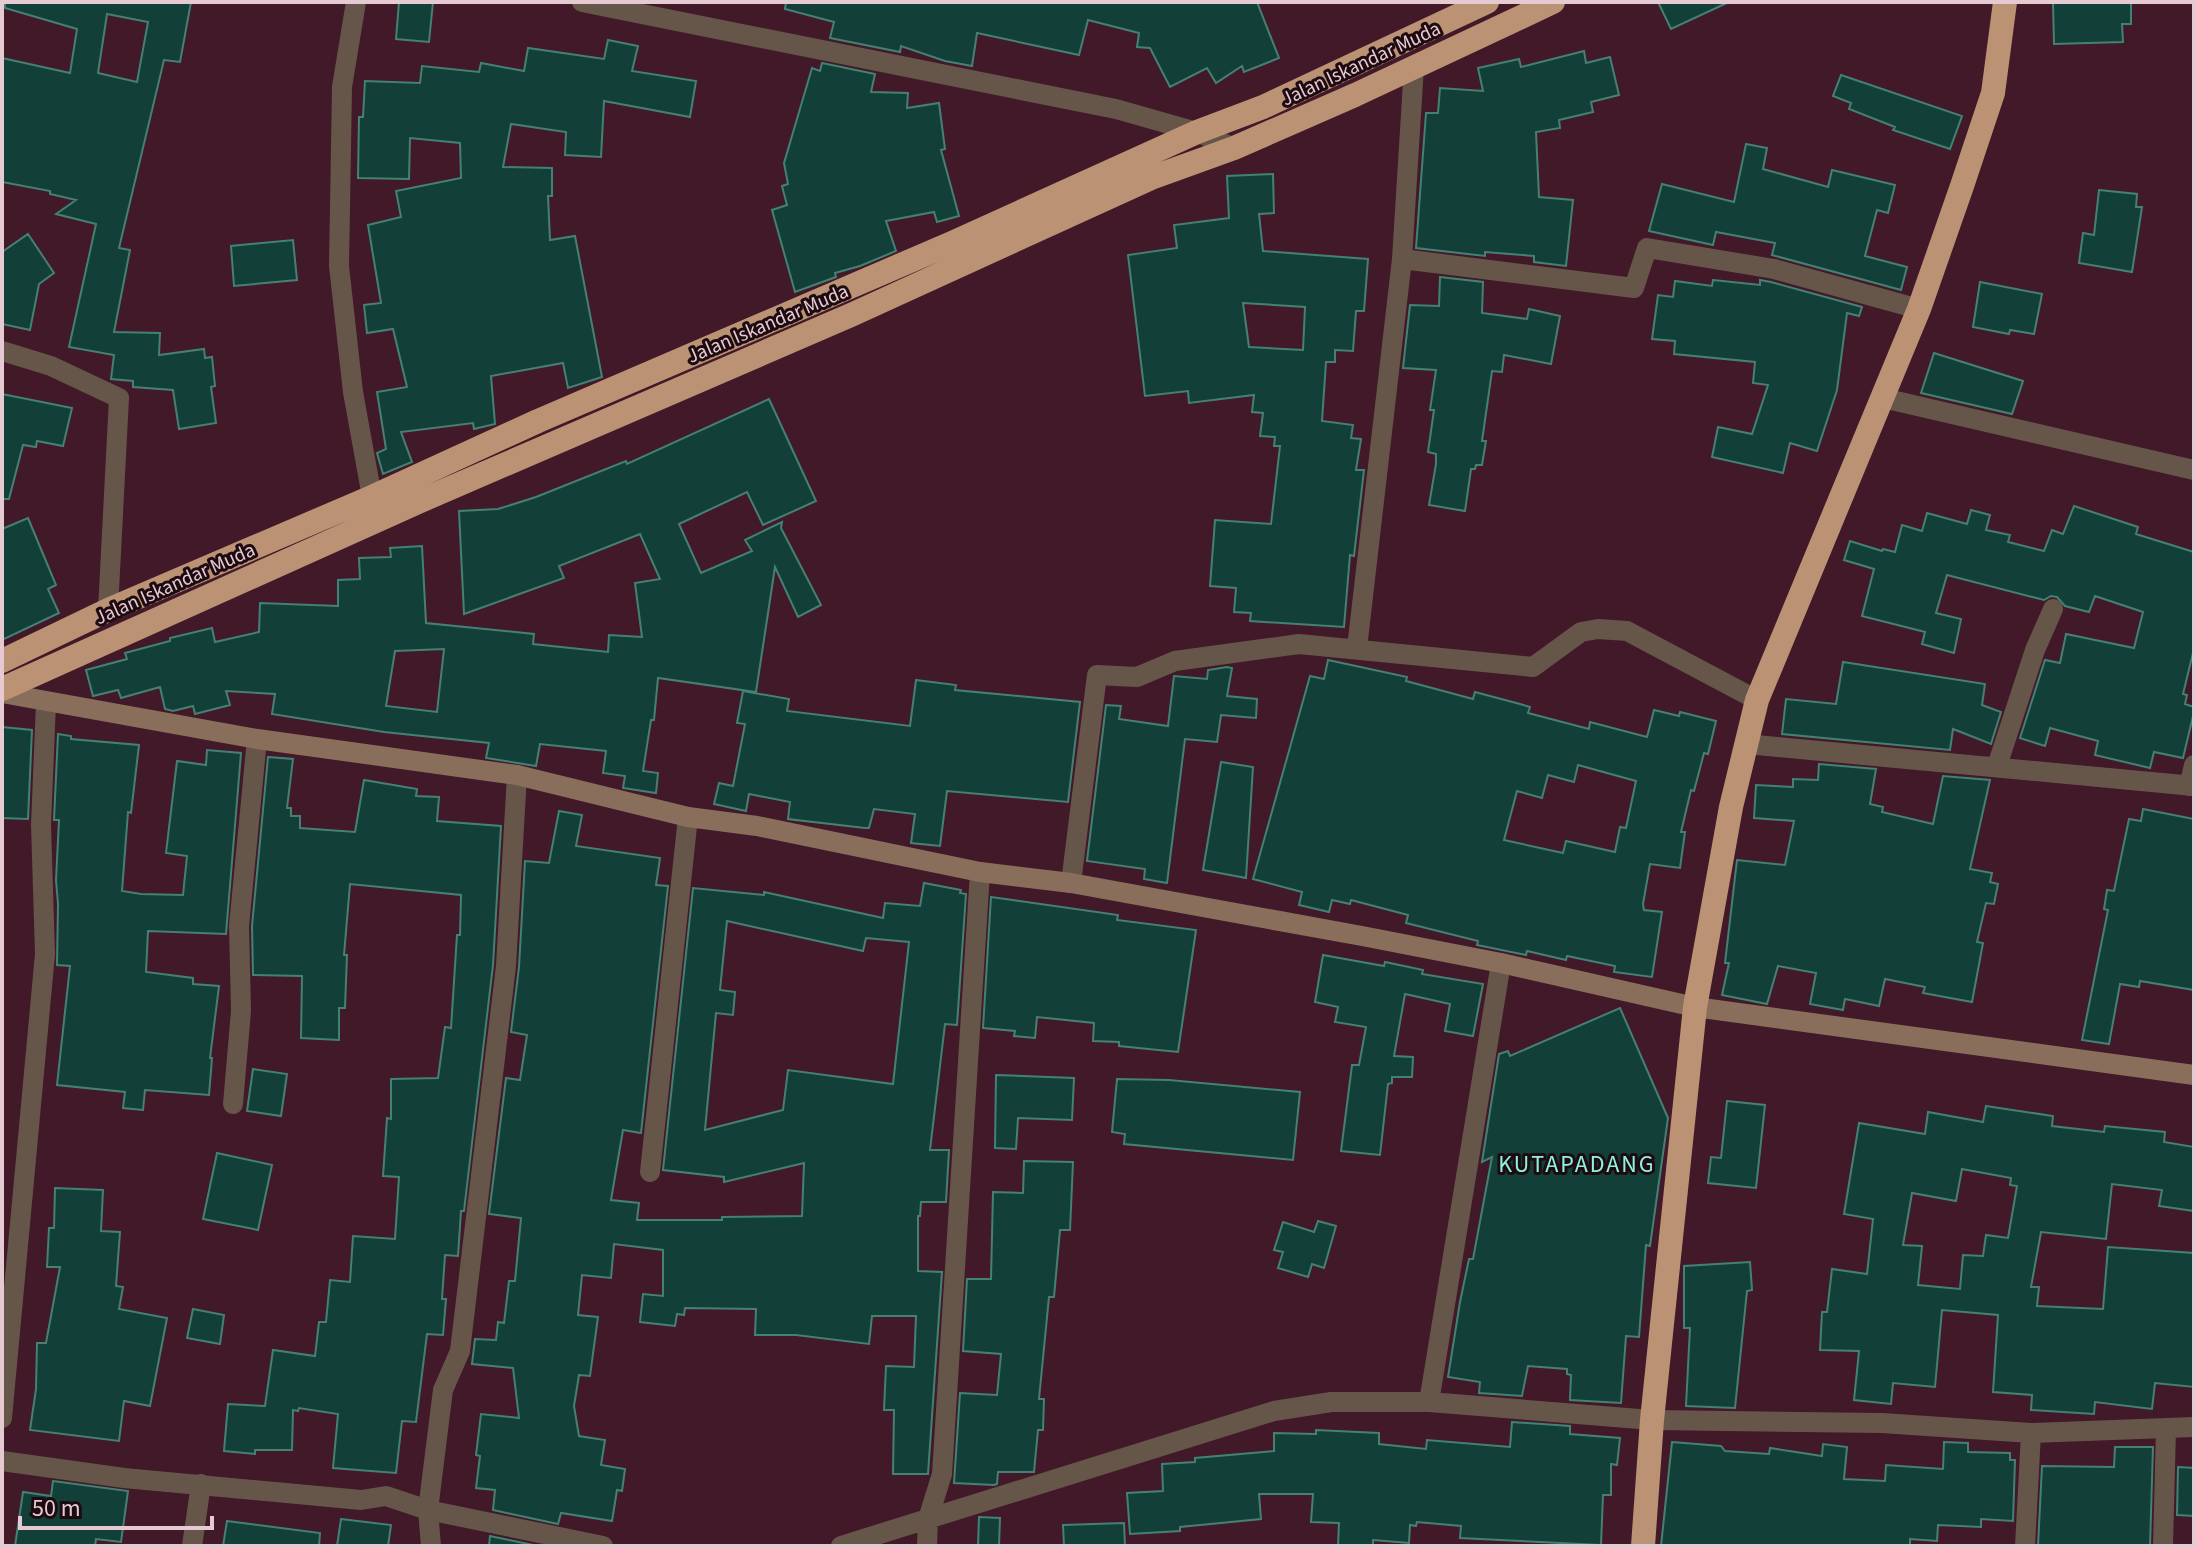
<svg xmlns="http://www.w3.org/2000/svg" width="2196" height="1548" font-family="'Source Sans 3',sans-serif">
	<style>
		.building { fill: #124038; stroke: #458074; stroke-width: 2; fill-rule: evenodd }
		.lines { fill: none; stroke-linecap: round; stroke-linejoin: round }
		.street { stroke: #665649; stroke-width: 20 }
		.secondary { stroke: #896f5b; stroke-width: 20 }
		.highway { stroke: #bb9374; stroke-width: 24 }
		.labels { text-anchor: middle; dominant-baseline: central; stroke-width: 6; stroke-linejoin: round; paint-order: stroke }
		.street-label { font-size: 20px; fill: #e5cad1; stroke: #1d0b11 }
		.quarter-label { font-size: 24px; letter-spacing: 2px; fill: #8ef3de; stroke: #1d0b11 }
	</style>
	<rect width="100%" height="100%" fill="#411928"/>
	<!-- building -->
	<path class="building" d="M 5,2 L 191,2 L 180,62 L 164,60 L 119,248 L 130,250 L 114,332 L 160,333 L 159,355 L 204,349 L 205,358 L 212,357 L 215,386 L 211,387 L 216,423 L 179,429 L 173,390 L 133,387 L 133,381 L 111,379 L 114,355 L 69,347 L 96,224 L 56,214 L 76,200 L 50,194 L 50,191 L 2,182 L 2,58 L 70,73 L 77,29 L 5,8 ZM 107,14 L 148,22 L 137,82 L 98,73 Z
		M 399,2 L 433,2 L 429,42 L 396,39 Z
		M 786,2 L 1257,2 L 1279,58 L 1244,72 L 1242,66 L 1216,83 L 1207,68 L 1170,87 L 1150,48 L 1137,47 L 1139,33 L 1088,20 L 1079,55 L 977,33 L 972,66 L 945,61 L 901,46 L 900,52 L 830,38 L 834,22 L 785,9 Z
		M 1658,2 L 1729,2 L 1671,29 Z
		M 2053,2 L 2131,2 L 2131,24 L 2122,24 L 2123,42 L 2054,44 Z
		M 608,40 L 638,46 L 632,71 L 696,81 L 690,117 L 604,101 L 601,157 L 565,155 L 566,132 L 511,124 L 503,167 L 552,168 L 552,196 L 548,196 L 550,240 L 575,236 L 602,377 L 568,388 L 563,363 L 491,376 L 495,424 L 474,429 L 473,423 L 401,432 L 412,462 L 383,474 L 377,453 L 386,449 L 377,392 L 407,387 L 393,329 L 367,333 L 364,305 L 381,303 L 368,225 L 401,217 L 396,191 L 461,178 L 460,143 L 410,138 L 409,179 L 358,178 L 359,117 L 363,117 L 365,81 L 420,83 L 422,66 L 479,72 L 481,63 L 524,71 L 528,48 L 604,59 Z
		M 1584,51 L 1586,63 L 1610,57 L 1619,95 L 1591,102 L 1593,112 L 1559,120 L 1560,128 L 1536,132 L 1539,197 L 1573,200 L 1566,266 L 1534,262 L 1534,256 L 1485,252 L 1485,256 L 1416,248 L 1426,113 L 1438,113 L 1440,88 L 1483,91 L 1478,68 L 1519,59 L 1521,67 Z
		M 822,63 L 875,74 L 871,92 L 908,93 L 907,108 L 939,103 L 945,149 L 941,150 L 959,216 L 937,222 L 934,212 L 886,221 L 896,251 L 860,266 L 835,273 L 836,277 L 795,292 L 772,210 L 787,205 L 782,186 L 788,184 L 784,163 L 812,68 L 820,71 Z
		M 1841,75 L 1962,116 L 1950,149 L 1893,130 L 1895,127 L 1849,109 L 1851,103 L 1833,96 Z
		M 1746,144 L 1767,148 L 1763,169 L 1828,187 L 1832,170 L 1895,185 L 1888,213 L 1877,210 L 1865,256 L 1907,267 L 1901,290 L 1772,255 L 1775,243 L 1716,232 L 1713,245 L 1649,231 L 1662,184 L 1734,202 Z
		M 1273,174 L 1274,213 L 1259,214 L 1263,251 L 1368,259 L 1364,311 L 1356,311 L 1353,351 L 1335,350 L 1335,362 L 1326,362 L 1322,421 L 1353,425 L 1351,438 L 1361,439 L 1356,470 L 1364,470 L 1354,556 L 1350,555 L 1344,627 L 1250,621 L 1251,613 L 1234,612 L 1236,588 L 1210,586 L 1215,520 L 1271,524 L 1280,446 L 1274,446 L 1275,437 L 1260,436 L 1263,413 L 1252,412 L 1254,395 L 1189,403 L 1188,391 L 1145,396 L 1128,255 L 1177,248 L 1174,225 L 1229,218 L 1227,176 ZM 1243,303 L 1305,307 L 1303,350 L 1249,347 Z
		M 2099,190 L 2137,194 L 2136,207 L 2142,207 L 2132,272 L 2079,263 L 2083,233 L 2094,235 Z
		M 28,234 L 54,273 L 39,284 L 30,330 L 2,324 L 2,252 Z
		M 293,240 L 297,280 L 234,286 L 231,246 Z
		M 1440,277 L 1483,282 L 1482,313 L 1527,319 L 1529,309 L 1560,316 L 1551,364 L 1504,355 L 1502,372 L 1492,371 L 1482,441 L 1486,441 L 1482,465 L 1476,465 L 1475,469 L 1471,469 L 1465,511 L 1429,505 L 1436,464 L 1436,454 L 1428,452 L 1434,410 L 1430,410 L 1436,370 L 1403,368 L 1410,305 L 1439,306 Z
		M 1713,280 L 1760,285 L 1760,280 L 1771,282 L 1862,307 L 1859,316 L 1847,313 L 1837,390 L 1817,451 L 1790,443 L 1783,473 L 1712,457 L 1718,427 L 1752,434 L 1768,385 L 1753,383 L 1755,362 L 1674,354 L 1675,341 L 1652,339 L 1658,295 L 1673,297 L 1675,281 L 1712,286 Z
		M 1980,282 L 2042,294 L 2034,334 L 2010,330 L 2009,334 L 1973,327 Z
		M 1934,353 L 2023,381 L 2012,414 L 1921,393 Z
		M 2,394 L 72,408 L 63,446 L 37,441 L 36,447 L 23,445 L 9,499 L 2,499 Z
		M 769,399 L 816,501 L 763,525 L 747,492 L 679,524 L 701,573 L 752,551 L 745,540 L 782,522 L 781,528 L 821,605 L 798,617 L 775,567 L 756,692 L 658,678 L 654,720 L 651,720 L 643,771 L 658,773 L 656,793 L 623,788 L 625,776 L 603,773 L 606,751 L 540,744 L 536,766 L 486,758 L 489,743 L 384,732 L 272,714 L 275,694 L 226,691 L 230,705 L 195,714 L 193,706 L 173,711 L 165,709 L 160,687 L 121,698 L 118,690 L 93,696 L 86,670 L 127,659 L 125,653 L 170,641 L 170,638 L 212,628 L 215,642 L 259,632 L 260,603 L 338,606 L 338,580 L 360,579 L 359,558 L 391,557 L 390,548 L 422,546 L 426,623 L 534,634 L 533,644 L 608,652 L 609,635 L 642,637 L 635,583 L 660,579 L 640,534 L 559,566 L 564,578 L 464,614 L 459,511 L 498,509 L 536,497 L 626,461 L 627,464 ZM 444,649 L 437,712 L 386,706 L 395,651 Z
		M 2074,506 L 2138,527 L 2136,534 L 2194,552 L 2194,649 L 2183,694 L 2187,695 L 2185,704 L 2194,707 L 2194,712 L 2183,758 L 2154,752 L 2150,768 L 2095,755 L 2098,741 L 2050,728 L 2045,746 L 2020,738 L 2045,660 L 2060,663 L 2066,634 L 2134,648 L 2143,612 L 2095,596 L 2089,612 L 2065,606 L 2057,597 L 2051,596 L 2044,600 L 1947,575 L 1936,613 L 1961,619 L 1954,653 L 1922,644 L 1925,632 L 1862,616 L 1874,569 L 1844,560 L 1850,541 L 1882,551 L 1883,549 L 1895,552 L 1902,525 L 1922,531 L 1927,513 L 1967,524 L 1971,510 L 1990,515 L 1986,530 L 2010,535 L 2008,542 L 2044,551 L 2052,530 L 2063,534 Z
		M 28,518 L 56,585 L 48,589 L 59,613 L 2,640 L 2,529 Z
		M 1328,660 L 1407,677 L 1406,681 L 1473,699 L 1475,692 L 1520,704 L 1530,707 L 1528,713 L 1589,729 L 1590,722 L 1647,737 L 1654,710 L 1679,716 L 1680,712 L 1716,721 L 1708,754 L 1704,753 L 1694,791 L 1691,790 L 1681,832 L 1685,832 L 1680,868 L 1650,864 L 1643,904 L 1644,910 L 1662,912 L 1652,977 L 1614,972 L 1615,966 L 1567,956 L 1566,960 L 1527,951 L 1526,955 L 1477,945 L 1478,941 L 1406,923 L 1408,915 L 1351,900 L 1350,904 L 1332,900 L 1329,912 L 1299,905 L 1302,892 L 1253,879 L 1310,676 L 1324,679 ZM 1578,765 L 1636,781 L 1626,828 L 1620,827 L 1615,852 L 1566,841 L 1563,853 L 1504,840 L 1517,791 L 1542,798 L 1548,775 L 1574,782 Z
		M 1843,662 L 1985,684 L 1982,705 L 2001,712 L 1991,744 L 1953,729 L 1950,750 L 1782,734 L 1786,699 L 1836,704 Z
		M 1227,667 L 1232,668 L 1227,696 L 1257,699 L 1256,718 L 1221,715 L 1217,742 L 1185,739 L 1167,883 L 1144,879 L 1145,869 L 1087,861 L 1106,705 L 1121,706 L 1119,719 L 1168,726 L 1174,676 L 1207,679 L 1208,670 Z
		M 916,680 L 956,685 L 955,690 L 1080,702 L 1068,802 L 947,791 L 940,846 L 911,843 L 915,814 L 874,809 L 869,828 L 865,828 L 788,819 L 790,802 L 749,794 L 746,811 L 714,804 L 719,783 L 733,786 L 745,724 L 737,723 L 743,691 L 789,699 L 787,711 L 910,726 Z
		M 2,727 L 32,730 L 28,819 L 2,818 Z
		M 58,734 L 71,736 L 71,739 L 139,745 L 131,813 L 128,812 L 122,891 L 141,894 L 183,895 L 187,856 L 166,853 L 177,761 L 206,765 L 207,750 L 241,753 L 226,934 L 148,931 L 146,972 L 193,978 L 193,984 L 219,986 L 210,1058 L 212,1058 L 209,1095 L 145,1090 L 143,1110 L 123,1108 L 125,1092 L 57,1085 L 70,966 L 57,965 L 58,904 L 56,880 L 59,820 L 54,820 Z
		M 268,757 L 293,759 L 287,808 L 291,808 L 291,816 L 300,816 L 300,828 L 355,832 L 364,780 L 417,789 L 416,796 L 439,797 L 437,821 L 501,826 L 493,965 L 464,1211 L 461,1211 L 458,1256 L 445,1255 L 442,1299 L 446,1299 L 443,1335 L 427,1334 L 416,1422 L 402,1421 L 396,1473 L 333,1468 L 338,1414 L 299,1408 L 298,1411 L 293,1410 L 292,1450 L 255,1450 L 255,1454 L 224,1451 L 228,1404 L 265,1406 L 273,1350 L 315,1356 L 319,1322 L 326,1322 L 330,1280 L 350,1282 L 353,1236 L 395,1239 L 399,1177 L 383,1176 L 387,1118 L 391,1119 L 391,1079 L 438,1078 L 445,1027 L 451,1028 L 457,935 L 460,935 L 461,895 L 350,884 L 344,955 L 347,955 L 345,1008 L 339,1008 L 339,1040 L 301,1038 L 302,976 L 253,975 L 252,926 Z
		M 1221,762 L 1253,767 L 1246,878 L 1203,870 Z
		M 1819,764 L 1876,769 L 1870,804 L 1883,807 L 1882,812 L 1933,824 L 1943,776 L 1990,780 L 1970,869 L 1992,873 L 1990,882 L 1998,884 L 1994,904 L 1986,903 L 1977,942 L 1983,943 L 1972,1002 L 1923,993 L 1925,987 L 1885,979 L 1879,1006 L 1845,999 L 1843,1010 L 1810,1004 L 1816,973 L 1778,966 L 1767,1004 L 1722,995 L 1729,963 L 1725,963 L 1737,860 L 1785,865 L 1794,821 L 1754,818 L 1756,785 L 1793,787 L 1793,779 L 1818,780 Z
		M 2143,809 L 2194,819 L 2194,990 L 2140,981 L 2139,987 L 2120,984 L 2109,1044 L 2082,1040 L 2108,910 L 2104,909 L 2107,890 L 2114,891 L 2129,819 L 2141,821 Z
		M 559,811 L 582,815 L 576,846 L 660,858 L 656,885 L 668,886 L 641,1133 L 623,1130 L 611,1200 L 639,1203 L 637,1220 L 722,1220 L 722,1217 L 802,1216 L 804,1163 L 724,1182 L 724,1177 L 663,1170 L 693,888 L 764,895 L 764,892 L 883,918 L 885,903 L 920,906 L 924,883 L 961,890 L 960,893 L 966,894 L 957,1025 L 945,1024 L 930,1150 L 949,1150 L 946,1202 L 921,1202 L 920,1216 L 918,1216 L 918,1271 L 942,1272 L 928,1474 L 893,1474 L 894,1410 L 884,1410 L 886,1366 L 914,1367 L 916,1316 L 872,1316 L 869,1344 L 796,1335 L 755,1335 L 756,1309 L 685,1308 L 684,1315 L 677,1314 L 675,1326 L 640,1322 L 643,1294 L 663,1296 L 663,1250 L 614,1244 L 611,1278 L 582,1275 L 578,1315 L 598,1317 L 590,1376 L 579,1375 L 574,1406 L 579,1436 L 605,1440 L 601,1465 L 625,1469 L 622,1491 L 617,1490 L 612,1521 L 561,1513 L 558,1524 L 493,1510 L 495,1490 L 476,1488 L 480,1456 L 476,1455 L 481,1414 L 519,1418 L 513,1368 L 472,1364 L 475,1339 L 496,1340 L 498,1322 L 504,1323 L 509,1281 L 515,1281 L 521,1218 L 489,1214 L 506,1078 L 520,1080 L 527,1035 L 511,1032 L 519,967 L 525,861 L 549,863 ZM 727,921 L 863,951 L 866,938 L 909,942 L 893,1084 L 788,1070 L 783,1110 L 705,1130 L 716,1013 L 733,1015 L 735,992 L 720,990 Z
		M 991,897 L 1118,915 L 1117,920 L 1196,930 L 1178,1052 L 1119,1046 L 1119,1042 L 1093,1041 L 1094,1023 L 1037,1017 L 1035,1038 L 1014,1036 L 1015,1031 L 983,1028 Z
		M 1323,955 L 1384,966 L 1385,962 L 1423,970 L 1422,974 L 1483,984 L 1473,1036 L 1445,1031 L 1450,1004 L 1405,994 L 1394,1056 L 1413,1057 L 1412,1077 L 1392,1077 L 1392,1083 L 1388,1084 L 1380,1155 L 1341,1151 L 1352,1065 L 1359,1065 L 1366,1027 L 1335,1022 L 1338,1007 L 1315,1002 Z
		M 1620,1008 L 1668,1118 L 1650,1246 L 1646,1245 L 1639,1337 L 1626,1336 L 1621,1403 L 1570,1400 L 1571,1375 L 1567,1374 L 1567,1369 L 1528,1366 L 1522,1396 L 1479,1393 L 1480,1382 L 1448,1377 L 1460,1302 L 1469,1259 L 1473,1259 L 1492,1157 L 1482,1162 L 1499,1054 L 1508,1051 L 1510,1056 Z
		M 253,1069 L 287,1074 L 281,1116 L 247,1111 Z
		M 996,1075 L 1074,1078 L 1072,1120 L 1018,1118 L 1016,1149 L 995,1148 Z
		M 1117,1079 L 1169,1080 L 1300,1092 L 1293,1160 L 1124,1144 L 1125,1134 L 1112,1132 Z
		M 1727,1101 L 1765,1105 L 1756,1188 L 1708,1183 L 1711,1157 L 1721,1158 Z
		M 1986,1106 L 2053,1116 L 2052,1126 L 2104,1132 L 2105,1126 L 2165,1132 L 2164,1142 L 2194,1147 L 2194,1211 L 2159,1206 L 2162,1190 L 2112,1184 L 2106,1239 L 2041,1232 L 2031,1287 L 2039,1287 L 2037,1306 L 2103,1309 L 2108,1247 L 2194,1253 L 2194,1387 L 2155,1383 L 2152,1409 L 2095,1402 L 2094,1414 L 2031,1410 L 2032,1395 L 1993,1392 L 1998,1315 L 1942,1310 L 1935,1387 L 1893,1383 L 1891,1404 L 1854,1400 L 1859,1351 L 1820,1350 L 1822,1312 L 1827,1312 L 1832,1269 L 1867,1274 L 1873,1219 L 1844,1214 L 1859,1123 L 1925,1134 L 1928,1112 L 1983,1122 ZM 1962,1169 L 2011,1178 L 2010,1185 L 2017,1186 L 2008,1238 L 1986,1235 L 1983,1256 L 1963,1255 L 1960,1289 L 1918,1285 L 1922,1246 L 1903,1245 L 1912,1193 L 1956,1201 Z
		M 217,1153 L 272,1165 L 258,1230 L 203,1219 Z
		M 1024,1161 L 1073,1162 L 1070,1230 L 1060,1230 L 1054,1297 L 1049,1297 L 1039,1399 L 1044,1399 L 1043,1430 L 1038,1430 L 1034,1472 L 998,1472 L 997,1484 L 994,1485 L 954,1483 L 960,1393 L 997,1395 L 1001,1354 L 963,1351 L 967,1279 L 991,1279 L 993,1192 L 1023,1193 Z
		M 55,1188 L 103,1190 L 101,1231 L 120,1232 L 116,1286 L 123,1287 L 119,1309 L 167,1318 L 150,1406 L 124,1401 L 119,1441 L 30,1430 L 36,1389 L 37,1343 L 46,1343 L 60,1267 L 47,1267 L 49,1228 L 54,1228 Z
		M 1318,1221 L 1336,1226 L 1324,1268 L 1312,1264 L 1308,1277 L 1278,1268 L 1283,1252 L 1274,1250 L 1283,1222 L 1314,1232 Z
		M 1750,1262 L 1752,1290 L 1747,1291 L 1735,1408 L 1686,1406 L 1690,1328 L 1684,1328 L 1684,1266 Z
		M 193,1309 L 224,1315 L 220,1344 L 187,1338 Z
		M 1512,1422 L 1570,1426 L 1570,1434 L 1620,1438 L 1617,1465 L 1611,1464 L 1611,1495 L 1603,1495 L 1601,1545 L 1460,1538 L 1461,1526 L 1417,1522 L 1416,1526 L 1410,1525 L 1409,1543 L 1373,1540 L 1373,1546 L 1338,1546 L 1339,1523 L 1311,1522 L 1313,1494 L 1259,1494 L 1261,1519 L 1180,1527 L 1180,1531 L 1130,1534 L 1127,1493 L 1163,1491 L 1162,1464 L 1195,1462 L 1195,1458 L 1274,1451 L 1274,1433 L 1316,1434 L 1316,1430 L 1379,1433 L 1379,1444 L 1426,1449 L 1427,1440 L 1510,1447 Z
		M 1672,1442 L 1721,1446 L 1725,1451 L 1769,1454 L 1770,1448 L 1822,1456 L 1823,1444 L 1847,1447 L 1844,1479 L 1885,1481 L 1886,1465 L 1943,1469 L 1944,1442 L 1968,1443 L 1968,1452 L 2010,1453 L 2010,1460 L 2015,1460 L 2013,1521 L 1981,1519 L 1981,1527 L 1938,1525 L 1937,1541 L 1910,1539 L 1910,1546 L 1661,1546 Z
		M 2115,1447 L 2153,1447 L 2150,1546 L 2038,1546 L 2042,1466 L 2114,1467 Z
		M 2178,1467 L 2194,1468 L 2194,1516 L 2177,1515 Z
		M 53,1481 L 128,1491 L 121,1542 L 96,1539 L 95,1546 L 15,1546 L 23,1492 L 51,1496 Z
		M 979,1517 L 1000,1518 L 999,1546 L 978,1546 Z
		M 341,1519 L 391,1525 L 388,1546 L 337,1546 Z
		M 227,1521 L 320,1533 L 319,1546 L 223,1546 Z
		M 1124,1523 L 1125,1546 L 1064,1546 L 1063,1525 Z
		M 490,1536 L 538,1546 L 489,1546 Z"/>
	<g class="lines">
		<!-- street -->
		<path class="street" d="M 356,2 L 342,87 L 339,266 L 353,392 L 372,497
			M 582,2 L 1116,109 L 1197,132 L 1234,148
			M 1402,259 L 1634,288 L 1647,248 L 1774,269 L 1919,309
			M 2,351 L 51,366 L 119,398 L 108,610
			M 1883,398 L 2194,470
			M 1357,648 L 1402,259 L 1414,66
			M 1746,744 L 2194,786
			M 1997,766 L 2035,650 L 2053,609
			M 2189,786 L 2194,765
			M 1071,883 L 1097,675 L 1137,677 L 1175,661 L 1299,644 L 1533,667 L 1581,632 L 1598,629 L 1627,631 L 1757,700
			M 233,1104 L 241,1011 L 239,926 L 257,739
			M 650,1172 L 688,817
			M 1429,1402 L 1501,963
			M 2,1418 L 45,954 L 41,825 L 46,703
			M 2,1461 L 124,1478 L 361,1500 L 386,1496 L 428,1510 L 603,1546
			M 192,1546 L 201,1484
			M 431,1546 L 428,1510 L 443,1390 L 460,1351 L 506,966 L 517,775
			M 841,1546 L 1274,1411 L 1331,1402 L 1429,1402 L 1652,1420 L 1882,1423 L 2031,1433 L 2194,1427
			M 927,1546 L 928,1519 L 942,1474 L 980,872
			M 2025,1546 L 2031,1433
			M 2163,1546 L 2166,1429"/>
		<!-- secondary -->
		<path class="secondary" d="M 2,693 L 257,739 L 517,775 L 688,817 L 757,826 L 980,872 L 1071,883 L 1362,936 L 1501,963 L 1695,1007 L 2194,1075"/>
		<!-- highway -->
		<path class="highway" d="M 2,661 L 108,610 L 372,497 L 538,421 L 952,243 L 1197,132 L 1263,107 L 1487,2
			M 2,689 L 418,502 L 851,315 L 1151,178 L 1234,148 L 1355,95 L 1553,2
			M 1643,1546 L 1652,1420 L 1695,1007 L 1731,807 L 1757,700 L 1919,309 L 1962,186 L 1993,93 L 2005,2"/>
	</g>
	<g class="labels">
		<!-- street labels -->
		<g class="street-label">
			<text transform="translate(1361 64) rotate(-25)">Jalan Iskandar Muda</text>
			<text transform="translate(768 324) rotate(-23)">Jalan Iskandar Muda</text>
			<text transform="translate(175 584) rotate(-24)">Jalan Iskandar Muda</text>
		</g>
		<!-- quarter labels -->
		<g class="quarter-label">
			<text x="1577" y="1164">KUTAPADANG</text>
		</g>
	</g>
	<!-- border -->
	<rect width="2196" height="1548" fill="none" stroke="#e5cad1" stroke-width="8"/>
	<!-- scale -->
	<path d="M20 1516v12h192v-12" fill="none" stroke="#e5cad1" stroke-width="4"/>
	<text x="32" y="1516" font-size="24" fill="#e5cad1" stroke="#1d0b11" stroke-width="6" paint-order="stroke">50 m</text>
</svg>
